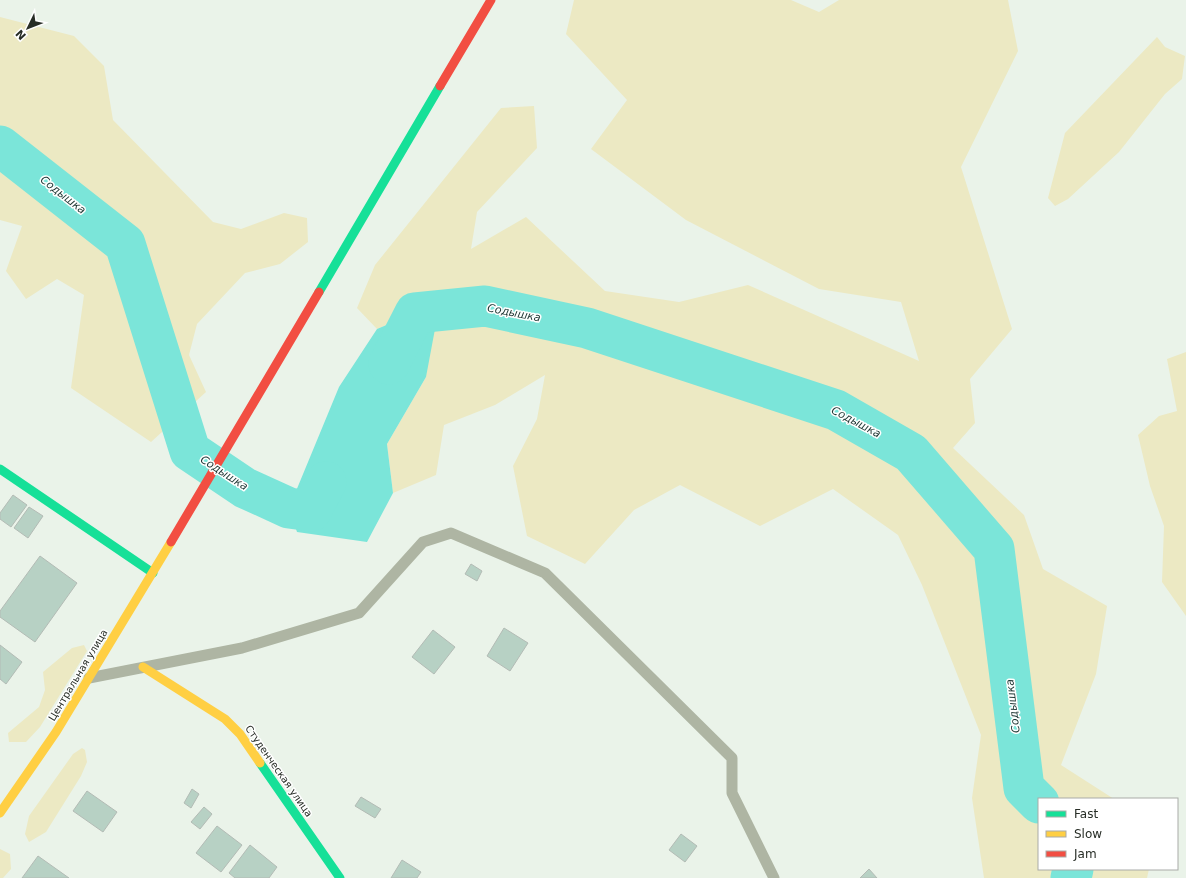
<svg xmlns="http://www.w3.org/2000/svg" width="1186" height="878" font-family="'DejaVu Sans',sans-serif">
	<style>
		.green { fill: #ece9c3 }
		.water { fill: #7be5d9 }
		.lines { fill: none; stroke-linecap: round; stroke-linejoin: round }
		.river { stroke: #7be5d9; stroke-width: 41 }
		.building { fill: #b7d1c4; stroke: #b3bbb5 }
		.lane { stroke: #aeb5a3; stroke-width: 11 }
		.fast { stroke: #16e098; stroke-width: 9 }
		.slow { stroke: #ffcf43; stroke-width: 9 }
		.jam { stroke: #f24e42; stroke-width: 9 }
		.labels { text-anchor: middle; dominant-baseline: central; stroke-width: 3; stroke-linejoin: round; paint-order: stroke }
		.street-label { font-size: 10px; fill: #272d26; stroke: #fff }
		.water-label { font-size: 11px; font-style: italic; fill: #1c3532; stroke: #fff }
	</style>
	<rect width="100%" height="100%" fill="#eaf3e9"/>
	<!-- green -->
	<path class="green" d="M 574,0 L 791,0 L 819,12 L 839,0 L 1008,0 L 1018,51 L 961,167 L 1012,329 L 970,379 L 975,423 L 953,448 L 1024,515 L 1043,569 L 1107,606 L 1096,674 L 1061,765 L 1114,799 L 1039,799 L 1039,869 L 1149,869 L 1147,878 L 984,878 L 972,798 L 981,735 L 922,585 L 898,535 L 833,489 L 760,526 L 680,485 L 634,510 L 585,564 L 527,536 L 513,466 L 537,419 L 545,375 L 495,405 L 444,425 L 436,475 L 393,493 L 387,444 L 426,377 L 415,313 L 377,329 L 357,308 L 375,265 L 501,108 L 534,106 L 537,148 L 477,212 L 471,249 L 526,217 L 605,291 L 679,302 L 748,285 L 919,361 L 901,302 L 819,289 L 686,220 L 591,149 L 627,100 L 566,34 Z
		M 0,17 L 74,36 L 104,66 L 113,120 L 213,222 L 241,229 L 284,213 L 307,218 L 308,242 L 280,264 L 245,273 L 197,324 L 189,355 L 206,392 L 151,442 L 71,388 L 84,295 L 57,279 L 26,299 L 6,271 L 22,226 L 0,220 Z
		M 1157,37 L 1165,47 L 1185,56 L 1182,79 L 1165,94 L 1119,152 L 1068,199 L 1055,206 L 1048,198 L 1065,133 Z
		M 1186,352 L 1186,616 L 1162,582 L 1164,526 L 1150,486 L 1138,435 L 1159,416 L 1177,411 L 1167,359 Z
		M 84,645 L 87,651 L 40,727 L 26,742 L 9,742 L 8,733 L 39,707 L 45,690 L 43,672 L 72,648 Z
		M 82,748 L 85,750 L 87,762 L 81,776 L 46,832 L 29,842 L 25,834 L 29,816 L 73,754 Z
		M 0,849 L 10,854 L 11,869 L 3,878 L 0,878 Z"/>
	<!-- water -->
	<path class="water" d="M 415,313 L 435,329 L 426,377 L 387,444 L 393,493 L 367,542 L 297,532 L 289,508 L 339,387 L 377,329 Z"/>
	<g class="lines">
		<!-- river -->
		<path class="river" d="M 0,146 L 125,244 L 190,451 L 245,488 L 289,508 L 311,511 L 326,482
			M 389,364 L 415,313 L 485,306 L 587,328 L 836,410 L 911,453 L 994,549 L 1024,788 L 1039,803
			M 1071,878 L 1073,869"/>
	</g>
	<!-- building -->
	<path class="building" d="M 13,495 L 27,505 L 11,527 L 0,519 L 0,513 Z
		M 29,507 L 43,516 L 28,538 L 14,528 Z
		M 40,556 L 77,583 L 35,642 L 0,617 L 0,611 Z
		M 471,564 L 482,571 L 477,581 L 465,574 Z
		M 504,628 L 528,643 L 510,671 L 487,656 Z
		M 433,630 L 455,647 L 434,674 L 412,657 Z
		M 0,645 L 22,662 L 6,684 L 0,679 Z
		M 192,789 L 199,794 L 191,808 L 184,803 Z
		M 87,791 L 117,812 L 103,832 L 73,811 Z
		M 361,797 L 381,809 L 375,818 L 355,806 Z
		M 204,807 L 212,814 L 200,829 L 191,822 Z
		M 217,826 L 242,845 L 221,872 L 196,853 Z
		M 681,834 L 697,846 L 685,862 L 669,850 Z
		M 250,845 L 277,867 L 269,878 L 235,878 L 229,873 Z
		M 38,856 L 69,878 L 22,878 Z
		M 402,860 L 421,872 L 417,878 L 391,878 Z
		M 869,869 L 877,878 L 860,878 Z"/>
	<g class="lines">
		<!-- lane -->
		<path class="lane" d="M 89,678 L 242,648 L 359,613 L 423,542 L 451,533 L 545,573 L 732,758 L 732,793 L 774,878"/>
		<!-- fast -->
		<path class="fast" d="M 319,292 L 440,86
			M 0,469 L 153,573
			M 260,763 L 340,878"/>
		<!-- slow -->
		<path class="slow" d="M 143,667 L 225,719 L 240,734 L 260,763
			M 0,813 L 56,732 L 171,542"/>
		<!-- jam -->
		<path class="jam" d="M 440,86 L 491,0
			M 171,542 L 319,292"/>
	</g>
	<g class="labels">
		<!-- street labels -->
		<g class="street-label">
			<text transform="translate(78 675) rotate(-59)">Центральная улица</text>
			<text transform="translate(279 771) rotate(55)">Студенческая улица</text>
		</g>
		<!-- water labels -->
		<g class="water-label">
			<text transform="translate(63 195) rotate(38)">Содышка</text>
			<text transform="translate(514 313) rotate(11)">Содышка</text>
			<text transform="translate(856 422) rotate(28)">Содышка</text>
			<text transform="translate(224 473) rotate(33)">Содышка</text>
			<text transform="translate(1013 706) rotate(-97)">Содышка</text>
		</g>
	</g>
	<!-- legend -->
	<rect x="1038" y="798" width="140" height="72" fill="#ffffff" stroke="#a9aba8"/>
	<rect x="1046" y="811" width="20" height="6" fill="#16e098" stroke="#a9aba8"/>
	<text x="1074" y="818" font-size="12" fill="#272d26">Fast</text>
	<rect x="1046" y="831" width="20" height="6" fill="#ffcf43" stroke="#a9aba8"/>
	<text x="1074" y="838" font-size="12" fill="#272d26">Slow</text>
	<rect x="1046" y="851" width="20" height="6" fill="#f24e42" stroke="#a9aba8"/>
	<text x="1074" y="858" font-size="12" fill="#272d26">Jam</text>
	<!-- north arrow -->
	<g transform="translate(28 28) rotate(227)" stroke="#ffffff" stroke-width="3" paint-order="stroke">
	<path d="M0-3L7 15L0 10L-7 15Z" fill="#272d26"/>
	<text y="-6" font-size="11" font-weight="bold" text-anchor="middle" fill="#272d26">N</text>
	</g>
</svg>
